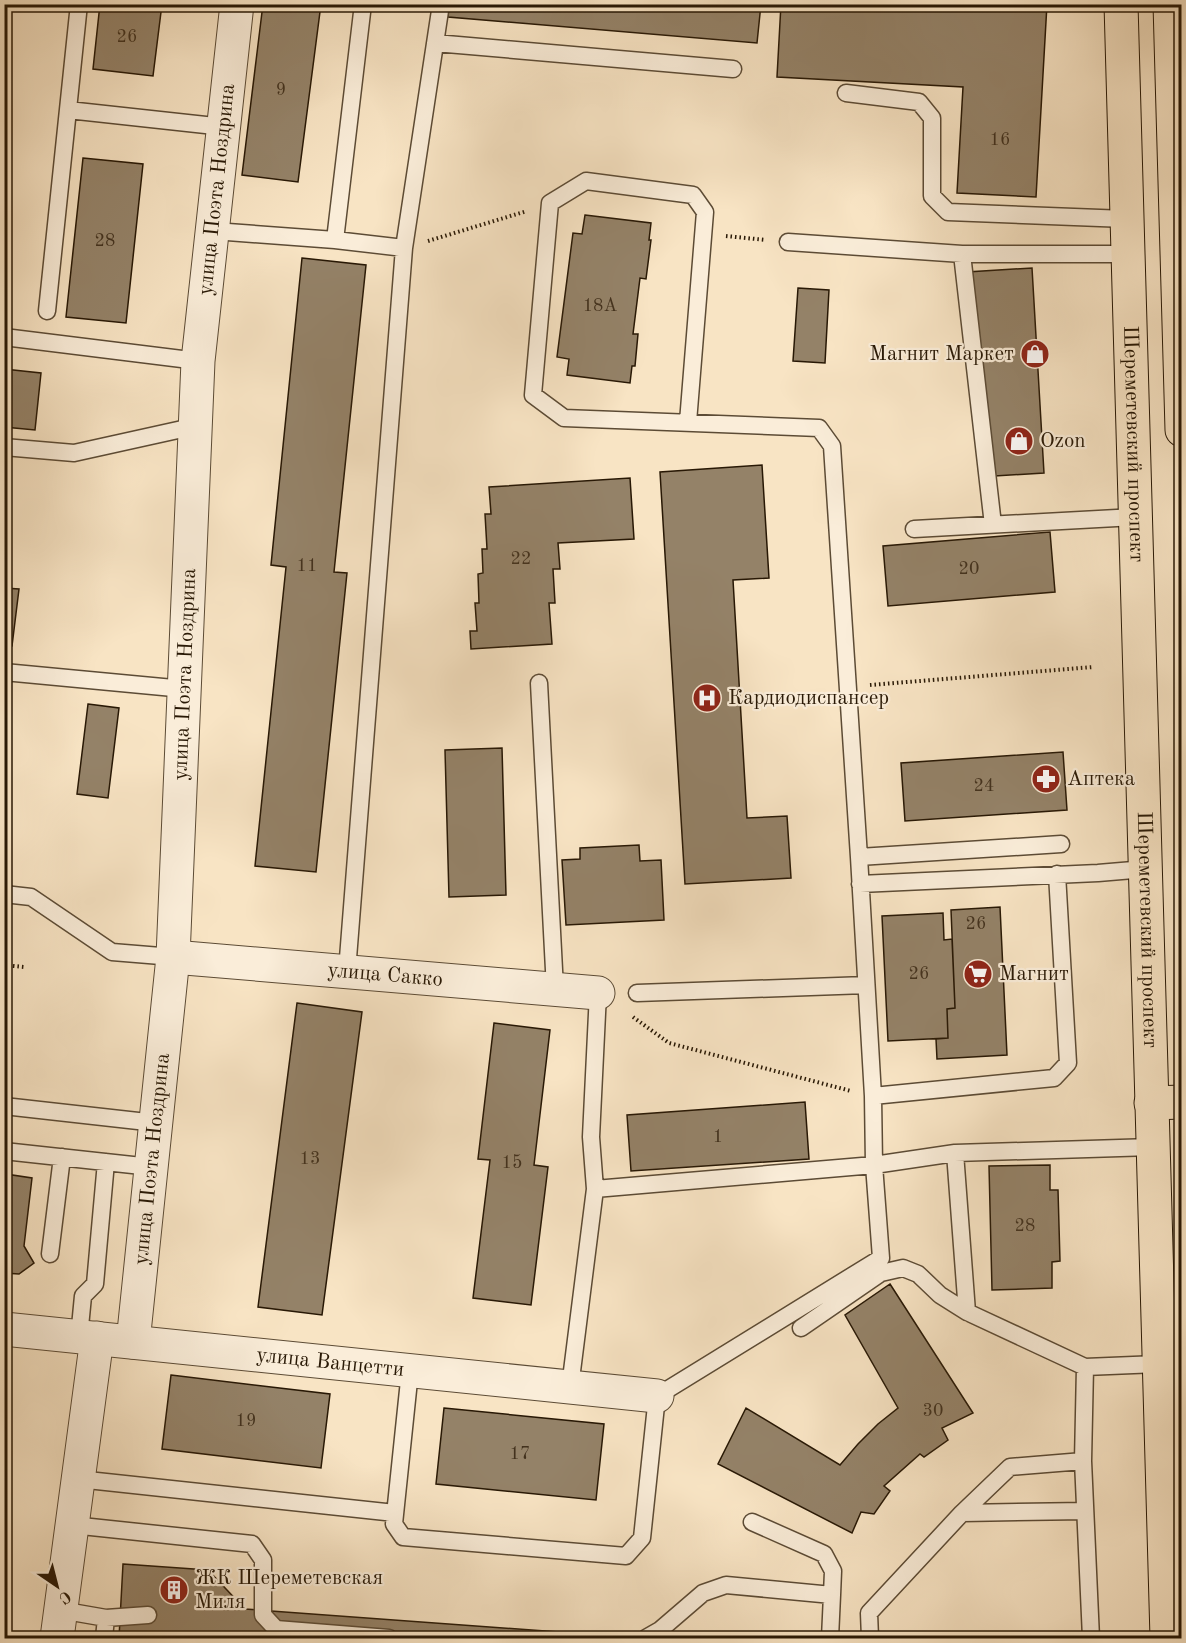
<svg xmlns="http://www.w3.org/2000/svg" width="1186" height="1643" font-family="'Old Standard TT',serif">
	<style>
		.building { fill: #948268; stroke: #281805; stroke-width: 1.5 }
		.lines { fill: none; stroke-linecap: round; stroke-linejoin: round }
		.lane-casing { stroke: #5c4b35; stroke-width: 19 }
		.street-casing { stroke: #5c4b35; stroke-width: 35 }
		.primary-casing { stroke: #281805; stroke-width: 35 }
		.path { stroke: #281805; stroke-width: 4; stroke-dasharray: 1.5 3; stroke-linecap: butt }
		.lane { stroke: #faedd9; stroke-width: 16 }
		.street { stroke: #faedd9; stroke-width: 33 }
		.primary { stroke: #f8e4c4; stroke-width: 33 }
		.labels { text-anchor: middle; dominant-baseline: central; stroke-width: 4.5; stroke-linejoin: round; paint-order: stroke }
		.number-label { font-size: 18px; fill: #43321e }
		.street-label { font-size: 21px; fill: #281805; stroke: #faedd9 }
		.poi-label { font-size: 21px; fill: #281805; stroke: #faedd9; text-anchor: start }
	</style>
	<rect width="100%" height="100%" fill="#f8e4c4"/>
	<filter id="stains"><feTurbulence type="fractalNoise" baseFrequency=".00333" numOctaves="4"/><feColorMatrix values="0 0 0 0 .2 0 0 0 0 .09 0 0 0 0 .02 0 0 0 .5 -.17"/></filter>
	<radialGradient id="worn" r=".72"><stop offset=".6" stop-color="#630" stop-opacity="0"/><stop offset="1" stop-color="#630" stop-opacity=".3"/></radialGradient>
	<!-- building -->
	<path class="building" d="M 100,4 L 162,4 L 153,76 L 93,69 Z
		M 263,4 L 321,4 L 298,182 L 242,175 Z
		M 449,4 L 761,4 L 757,43 L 448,17 Z
		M 781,4 L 848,7 L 848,4 L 1047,4 L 1036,197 L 957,193 L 963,87 L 777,77 Z
		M 83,158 L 143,164 L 126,323 L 66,317 Z
		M 585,215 L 651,223 L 649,240 L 651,240 L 646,279 L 640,278 L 633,334 L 638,334 L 635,366 L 632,366 L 630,383 L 567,375 L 569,359 L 557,357 L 573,233 L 582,234 Z
		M 302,258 L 366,265 L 334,572 L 347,573 L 316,872 L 255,866 L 286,567 L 271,565 Z
		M 1032,268 L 1044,473 L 979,477 L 967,272 Z
		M 798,288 L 829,290 L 825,363 L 793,361 Z
		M 4,369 L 41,373 L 35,430 L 4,427 Z
		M 762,465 L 769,578 L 733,580 L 747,818 L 787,816 L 791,878 L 685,884 L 660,472 Z
		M 630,478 L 634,539 L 558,543 L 560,569 L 553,569 L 555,603 L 549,603 L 552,644 L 471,649 L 470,631 L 477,631 L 475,603 L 479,603 L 478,574 L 483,573 L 482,549 L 487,549 L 485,514 L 491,514 L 489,487 Z
		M 1050,532 L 1055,592 L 888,606 L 883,546 Z
		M 4,588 L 19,589 L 12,646 L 4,645 Z
		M 88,704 L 119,708 L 108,798 L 77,794 Z
		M 502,748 L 506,895 L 449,897 L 445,750 Z
		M 1063,752 L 1067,810 L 905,821 L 901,763 Z
		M 639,845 L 640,861 L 661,860 L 664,920 L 566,925 L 562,860 L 580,859 L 580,848 Z
		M 1000,907 L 1007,1055 L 937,1059 L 936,1039 L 948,1038 L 947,1009 L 955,1008 L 951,910 Z
		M 943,913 L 944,940 L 952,939 L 955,1008 L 947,1009 L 948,1038 L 888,1041 L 882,916 Z
		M 297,1003 L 362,1012 L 322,1315 L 258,1307 Z
		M 494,1023 L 550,1030 L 534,1165 L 548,1167 L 531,1305 L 473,1298 L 490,1160 L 478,1159 Z
		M 805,1102 L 809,1159 L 631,1171 L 627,1115 Z
		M 1050,1165 L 1050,1190 L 1058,1190 L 1060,1261 L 1052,1262 L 1052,1288 L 992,1290 L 989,1166 Z
		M 4,1167 L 7,1168 L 6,1174 L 32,1178 L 24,1246 L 34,1263 L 19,1274 L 4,1273 Z
		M 890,1284 L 973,1413 L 942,1428 L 948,1440 L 924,1457 L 920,1454 L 884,1486 L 890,1491 L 874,1514 L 861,1512 L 852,1533 L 718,1464 L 746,1408 L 840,1465 L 858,1444 L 878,1424 L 898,1408 L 845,1315 Z
		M 171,1375 L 330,1394 L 321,1468 L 162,1449 Z
		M 444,1408 L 604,1424 L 596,1500 L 436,1484 Z
		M 123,1564 L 208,1570 L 245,1609 L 641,1638 L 119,1638 Z
		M 879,1635 L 1043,1637 L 1043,1638 L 879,1638 Z"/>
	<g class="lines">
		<!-- lane casing -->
		<g class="lane-casing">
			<path id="lane" d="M 435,43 L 733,69
				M 846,93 L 919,102 L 932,118 L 932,196 L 948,212 L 1126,219
				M 68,110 L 224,127
				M 214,231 L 335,240 L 404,248
				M 335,240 L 363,4
				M 788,242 L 962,254 L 1127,254
				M 962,254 L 993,525
				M 47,311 L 79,4
				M 4,337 L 198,361
				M 4,447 L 74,453 L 196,426
				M 914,529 L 1135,517
				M 4,672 L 184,689
				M 539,683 L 555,989
				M 859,857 L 1061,844
				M 860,884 L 1098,873 L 1145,869
				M 4,894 L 31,897 L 112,952 L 173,957
				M 347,971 L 404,248 L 441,4
				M 637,993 L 866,985
				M 873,1096 L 1054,1078 L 1068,1063 L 1057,874
				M 4,1106 L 156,1123
				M 4,1151 L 151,1167
				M 955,1153 L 1152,1147
				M 595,1189 L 874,1165 L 955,1153 L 967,1312
				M 50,1254 L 62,1157
				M 801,1328 L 881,1273 L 903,1268 L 918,1274 L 940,1295 L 967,1312 L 1085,1367 L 1182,1363
				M 79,1337 L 83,1296 L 95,1284 L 106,1162
				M 410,1371 L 394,1524 L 403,1537 L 626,1556 L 642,1538 L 657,1396 L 881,1258 L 874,1165 L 873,1096 L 859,857 L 832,446 L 819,428 L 564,418 L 533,395 L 550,203 L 586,181 L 693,195 L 705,212 L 688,422
				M 570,1387 L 595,1189 L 591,1137 L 598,993
				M 1083,1461 L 1091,1638
				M 78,1479 L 395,1513
				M 962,1513 L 1085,1511
				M 752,1522 L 824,1554 L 833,1571 L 832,1595
				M 72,1525 L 252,1544 L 263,1560 L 263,1615 L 276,1629 L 389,1638
				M 60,1610 L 106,1618 L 148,1615
				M 104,1638 L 106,1618
				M 646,1638 L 660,1630 L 703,1593 L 726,1585 L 832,1595 L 830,1638
				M 870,1638 L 869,1613 L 962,1513 L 1010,1467 L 1083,1461 L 1085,1367"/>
		</g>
		<!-- street casing -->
		<g class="street-casing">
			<g id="street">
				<path id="s1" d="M 173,957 L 598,993"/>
				<path id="s2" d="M 4,1329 L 657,1396"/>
				<path id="s3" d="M 133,1342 L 173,957 L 198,361 L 237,4"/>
				<path d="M 57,1638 L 97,1338"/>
			</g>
		</g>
		<!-- primary casing -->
		<g class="primary-casing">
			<g id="primary">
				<path id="s4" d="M 1121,4 L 1167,1638"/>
				<path d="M 1170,4 L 1182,430"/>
				<path d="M 1151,1103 L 1182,1102"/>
			</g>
		</g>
		<!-- path -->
		<path class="path" d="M 726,236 L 766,240
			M 428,241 L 527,211
			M 870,685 L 1093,667
			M 4,965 L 24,967
			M 633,1017 L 669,1043 L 851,1091"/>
		<!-- lane -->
		<use href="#lane" class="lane"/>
		<!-- street -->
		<use href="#street" class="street"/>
		<!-- primary -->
		<use href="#primary" class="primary"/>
	</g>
	<!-- icons -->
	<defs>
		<g id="shop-disc" transform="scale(1.5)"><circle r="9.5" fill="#8f2418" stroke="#faedd9"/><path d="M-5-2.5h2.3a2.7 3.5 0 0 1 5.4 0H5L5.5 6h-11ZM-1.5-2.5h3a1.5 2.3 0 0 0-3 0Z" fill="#fff"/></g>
		<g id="hospital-disc" transform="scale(1.5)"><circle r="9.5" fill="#8f2418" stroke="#faedd9"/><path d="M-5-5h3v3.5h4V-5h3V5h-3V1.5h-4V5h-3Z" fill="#fff"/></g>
		<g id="pharmacy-disc" transform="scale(1.5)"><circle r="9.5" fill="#8f2418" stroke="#faedd9"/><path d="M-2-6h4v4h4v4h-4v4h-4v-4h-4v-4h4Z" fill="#fff"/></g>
		<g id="supermarket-disc" transform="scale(1.5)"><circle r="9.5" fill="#8f2418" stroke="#faedd9"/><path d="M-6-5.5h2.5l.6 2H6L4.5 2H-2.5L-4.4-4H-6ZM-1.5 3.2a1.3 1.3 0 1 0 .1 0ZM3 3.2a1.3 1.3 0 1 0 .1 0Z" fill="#fff"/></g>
		<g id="building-disc" transform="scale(1.5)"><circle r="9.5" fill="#8f2418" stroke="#faedd9"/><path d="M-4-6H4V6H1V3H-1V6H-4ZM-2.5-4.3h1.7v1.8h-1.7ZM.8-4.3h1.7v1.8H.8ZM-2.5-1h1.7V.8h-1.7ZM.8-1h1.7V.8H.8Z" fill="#fff"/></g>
	</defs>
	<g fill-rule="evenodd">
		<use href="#shop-disc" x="1035" y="354"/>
		<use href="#shop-disc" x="1019" y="441"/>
		<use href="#hospital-disc" x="707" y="698"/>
		<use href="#pharmacy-disc" x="1046" y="779"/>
		<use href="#supermarket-disc" x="978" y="974"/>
		<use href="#building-disc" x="174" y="1590"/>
	</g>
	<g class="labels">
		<!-- number labels -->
		<g class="number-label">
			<text x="127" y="37">26</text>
			<text x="281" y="90">9</text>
			<text x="1000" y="140">16</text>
			<text x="105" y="241">28</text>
			<text x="600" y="306">18А</text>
			<text x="521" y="559">22</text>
			<text x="307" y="566">11</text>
			<text x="969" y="569">20</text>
			<text x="984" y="786">24</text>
			<text x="976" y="924">26</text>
			<text x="919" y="974">26</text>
			<text x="718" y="1137">1</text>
			<text x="310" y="1159">13</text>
			<text x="512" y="1163">15</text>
			<text x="1025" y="1226">28</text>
			<text x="933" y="1411">30</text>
			<text x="246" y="1421">19</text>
			<text x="520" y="1454">17</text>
		</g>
		<!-- street labels -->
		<g class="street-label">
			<text stroke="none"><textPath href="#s3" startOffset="1156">улица Поэта Ноздрина</textPath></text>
			<text stroke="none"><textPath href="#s4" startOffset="440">Шереметевский проспект</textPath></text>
			<text stroke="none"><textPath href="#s3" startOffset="670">улица Поэта Ноздрина</textPath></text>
			<text stroke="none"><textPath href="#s4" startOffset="926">Шереметевский проспект</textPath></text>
			<text stroke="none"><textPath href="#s1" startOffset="213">улица Сакко</textPath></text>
			<text stroke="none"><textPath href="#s3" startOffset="184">улица Поэта Ноздрина</textPath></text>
			<text stroke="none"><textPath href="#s2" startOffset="328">улица Ванцетти</textPath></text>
		</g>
		<!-- poi labels -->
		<g class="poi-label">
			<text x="1014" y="354" text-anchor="end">Магнит Маркет</text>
			<text x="1040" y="441">Ozon</text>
			<text x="728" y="698">Кардиодиспансер</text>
			<text x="1067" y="779">Аптека</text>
			<text x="999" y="974">Магнит</text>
			<text x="195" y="1578">ЖК Шереметевская<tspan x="195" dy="24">Миля</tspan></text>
		</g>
	</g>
	<!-- margin -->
	<rect width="1186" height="1643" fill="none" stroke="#f8e4c4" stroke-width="24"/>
	<rect x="6" y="6" width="1174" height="1631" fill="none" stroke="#281805" stroke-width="3"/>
	<rect x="12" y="12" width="1162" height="1619" fill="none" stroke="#281805" stroke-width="1.5"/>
	<!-- north arrow -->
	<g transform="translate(57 1586) rotate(145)" stroke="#faedd9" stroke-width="4.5" paint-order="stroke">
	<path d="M0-4.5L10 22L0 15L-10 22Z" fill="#281805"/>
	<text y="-9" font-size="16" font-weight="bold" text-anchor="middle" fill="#281805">С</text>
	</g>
	<rect width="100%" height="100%" filter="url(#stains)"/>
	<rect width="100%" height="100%" fill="url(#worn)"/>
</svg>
